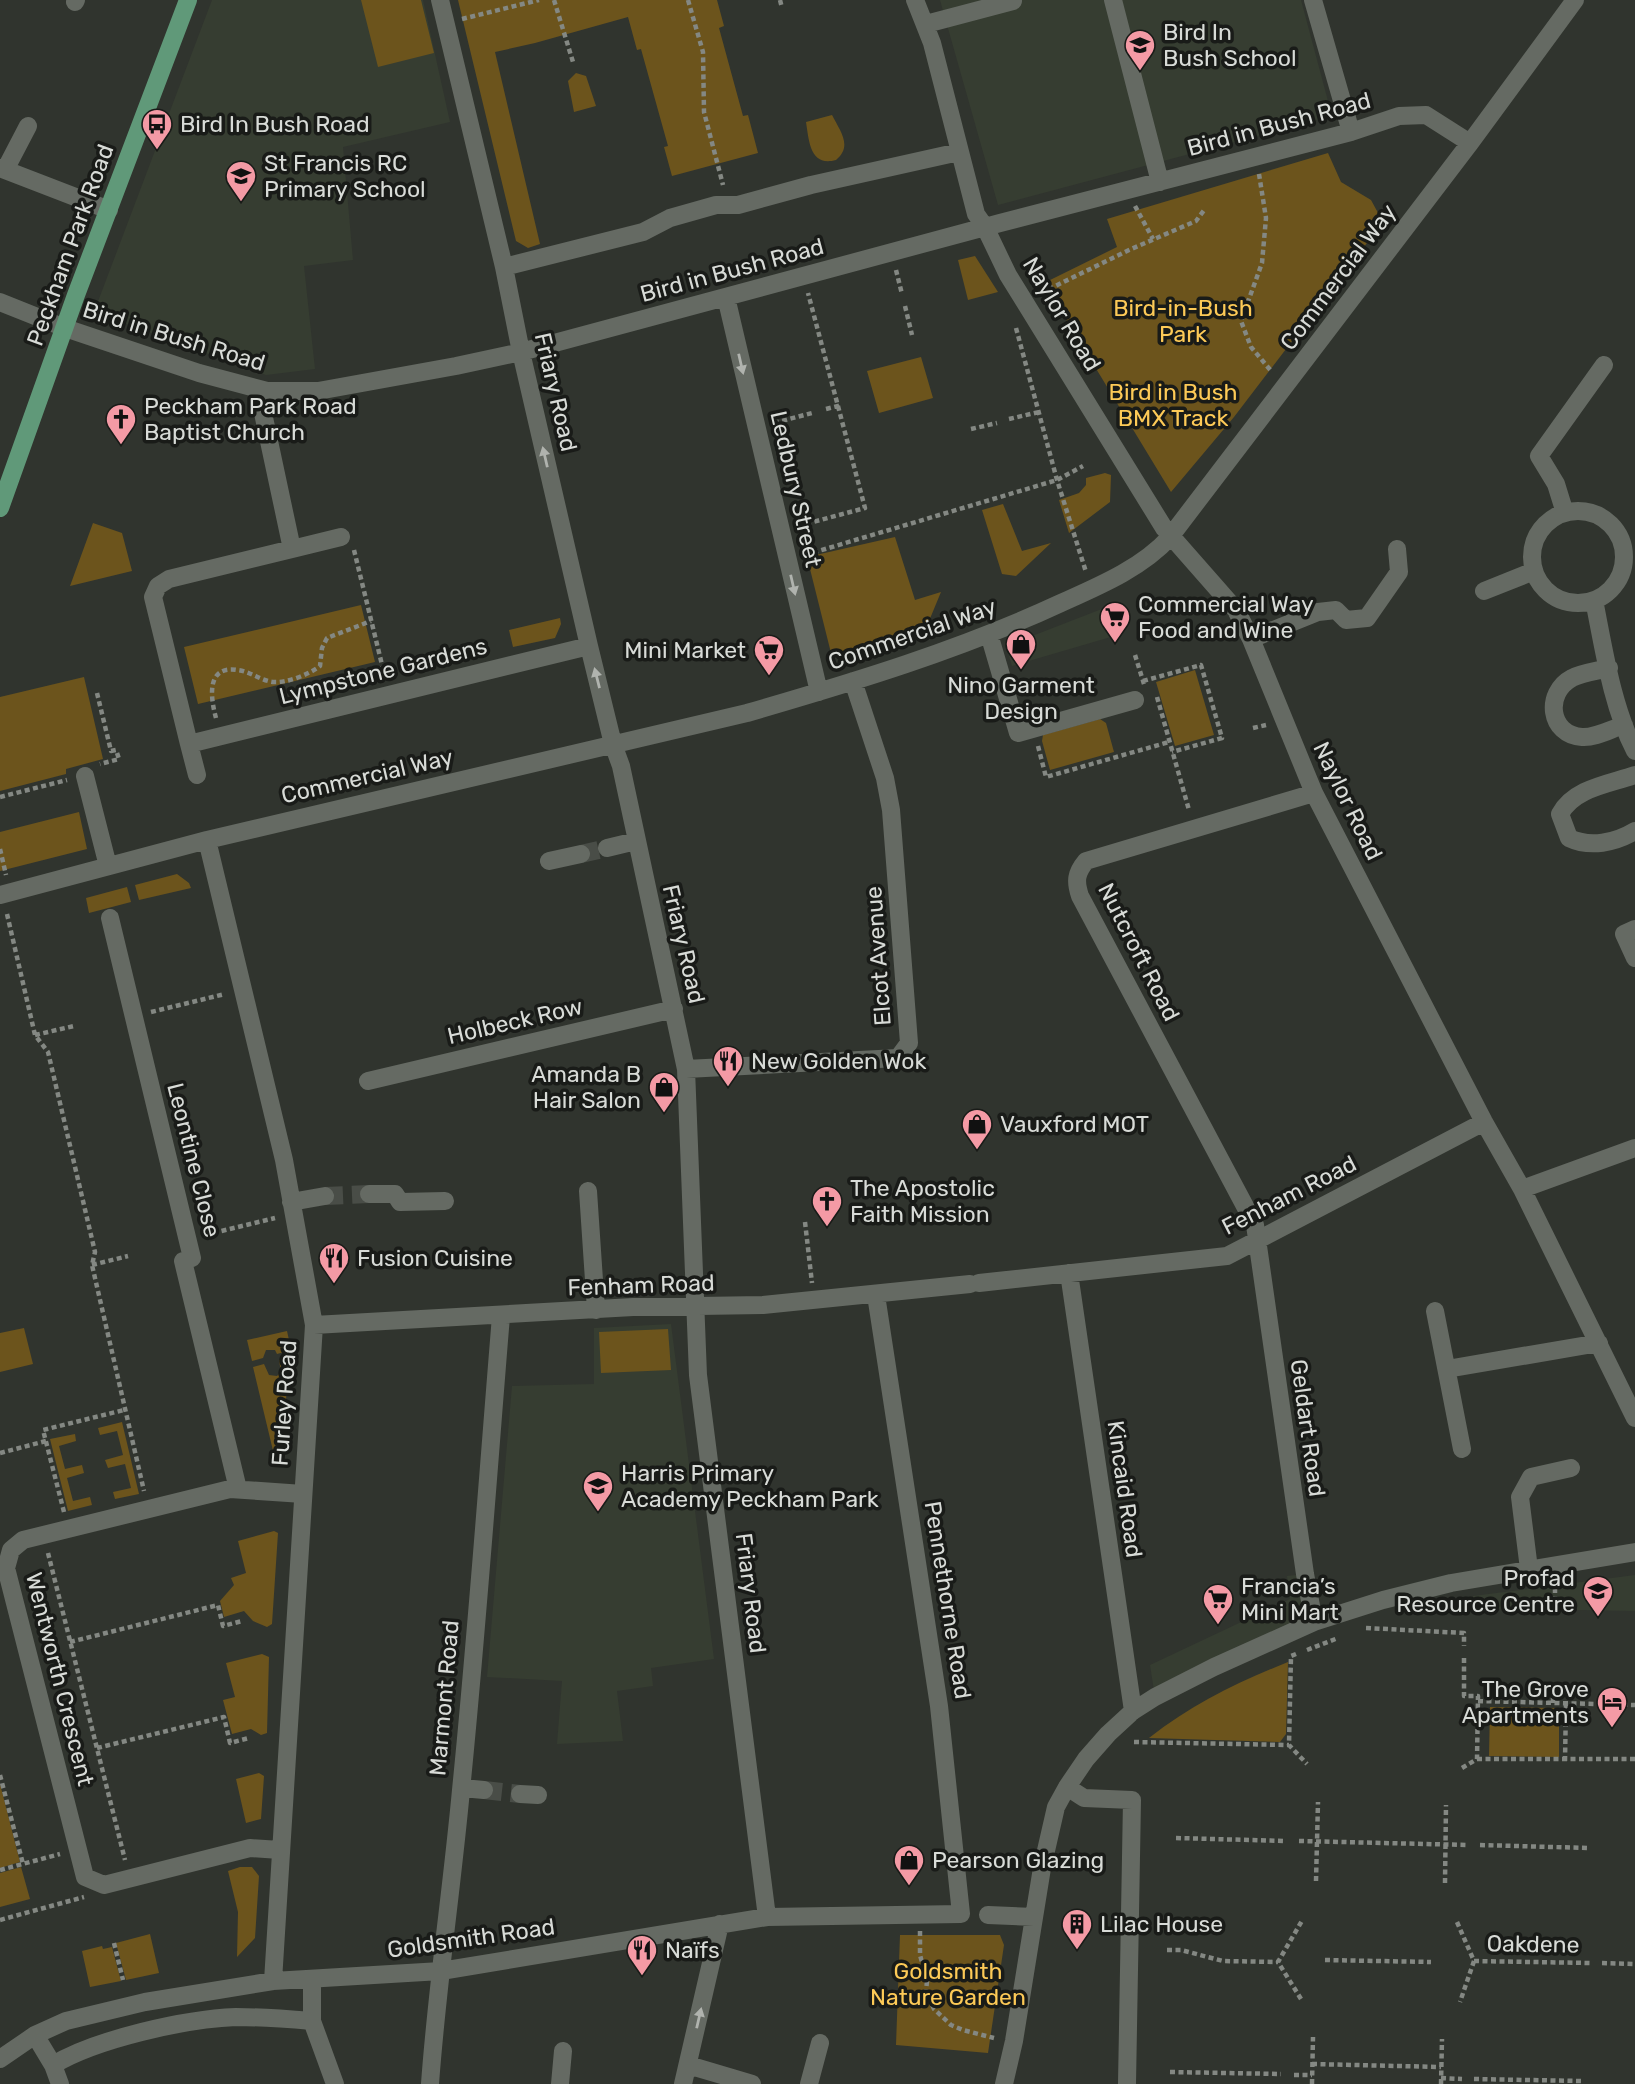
<svg xmlns="http://www.w3.org/2000/svg" width="1635" height="2084" font-family="Rubik,sans-serif">
	<style>
		.built { fill: #363d31 }
		.green { fill: #6c541c }
		.lines { fill: none; stroke-linecap: round; stroke-linejoin: round }
		.minor-tunnel { stroke: #494d47; stroke-width: 18; stroke-dasharray: 18 9; stroke-linecap: butt }
		.path { stroke: #848883; stroke-width: 4.5; stroke-dasharray: 5 3.5; stroke-linecap: butt }
		.minor { stroke: #656a63; stroke-width: 18 }
		.major { stroke: #609979; stroke-width: 18 }
		.oneway { fill: #b0b3ae }
		.labels { text-anchor: middle; dominant-baseline: central; stroke-width: 7; stroke-linejoin: round; paint-order: stroke }
		.poi-label { font-size: 23px; fill: #d8dbd7; stroke: #191b18; text-anchor: start }
		.street-label { font-size: 23px; fill: #d8dbd7; stroke: #191b18 }
		.park-label { font-size: 23px; fill: #fdca57; stroke: #191b18 }
	</style>
	<rect width="100%" height="100%" fill="#30342e"/>
	<!-- built -->
	<path class="built" d="M 212,0 L 423,0 L 450,122 L 343,147 L 353,260 L 304,266 L 315,369 L 266,375 L 94,312 Z
		M 940,0 L 1301,0 L 1332,116 L 998,205 Z
		M 1112,605 L 1121,634 L 1012,666 L 1006,646 Z
		M 671,1324 L 714,1659 L 651,1668 L 653,1686 L 617,1691 L 623,1741 L 557,1744 L 562,1681 L 487,1677 L 512,1386 L 594,1384 L 594,1328 Z
		M 1305,1574 L 1314,1622 L 1155,1697 L 1150,1665 L 1290,1599 L 1287,1576 Z
		M 1635,1575 L 1635,1611 L 1473,1608 L 1473,1596 Z"/>
	<!-- green -->
	<path class="green" d="M 361,0 L 421,0 L 434,53 L 378,67 Z
		M 458,0 L 717,0 L 724,26 L 719,28 L 743,116 L 748,115 L 758,153 L 672,176 L 664,147 L 668,146 L 641,49 L 637,50 L 628,17 L 535,43 L 495,52 L 540,244 L 528,248 L 516,241 Z
		M 576,73 L 586,76 L 596,106 L 574,112 L 568,81 Z
		M 832,115 C 840,131 853,146 836,160 C 810,167 809,141 806,122 Z
		M 1328,153 L 1341,182 L 1371,200 L 1383,222 L 1234,417 L 1171,492 L 1044,283 L 1117,247 L 1107,219 Z
		M 975,256 L 998,292 L 968,300 L 958,260 Z
		M 921,357 L 933,398 L 879,413 L 867,371 Z
		M 1105,473 L 1111,475 L 1110,502 L 1069,533 L 1059,500 L 1079,493 L 1086,485 L 1086,478 Z
		M 1003,504 L 1022,551 L 1051,543 L 1016,576 L 1002,574 L 982,510 Z
		M 93,523 L 122,533 L 132,571 L 70,586 Z
		M 895,537 L 915,600 L 941,592 L 929,621 L 849,659 L 831,653 L 807,557 Z
		M 361,605 L 375,662 L 198,704 L 184,647 Z
		M 560,618 L 561,624 L 555,638 L 513,647 L 509,630 Z
		M 1195,670 L 1214,735 L 1175,746 L 1156,682 Z
		M 84,677 L 103,759 L 66,769 L 66,774 L 0,791 L 0,697 Z
		M 1100,719 L 1106,723 L 1114,752 L 1050,770 L 1042,741 L 1043,735 Z
		M 79,812 L 87,849 L 0,871 L 0,832 Z
		M 177,874 L 189,883 L 191,888 L 139,900 L 135,885 Z
		M 127,887 L 131,902 L 89,913 L 86,898 Z
		M 24,1328 L 33,1364 L 0,1372 L 0,1333 Z
		M 668,1329 L 671,1370 L 601,1373 L 599,1332 Z
		M 287,1331 L 289,1340 L 288,1351 L 277,1354 L 275,1350 L 266,1350 L 263,1358 L 252,1361 L 247,1340 Z
		M 289,1357 L 282,1457 L 275,1459 L 253,1367 L 264,1364 L 269,1375 L 277,1376 L 281,1372 L 279,1360 Z
		M 122,1422 L 139,1494 L 115,1499 L 113,1492 L 131,1488 L 125,1464 L 108,1468 L 105,1460 L 123,1455 L 117,1431 L 100,1435 L 98,1428 Z
		M 75,1434 L 76,1441 L 59,1446 L 65,1469 L 82,1465 L 84,1473 L 67,1478 L 73,1501 L 90,1497 L 92,1505 L 68,1511 L 50,1439 Z
		M 274,1531 L 278,1533 L 272,1624 L 267,1627 L 253,1621 L 244,1611 L 224,1617 L 220,1601 L 234,1585 L 231,1578 L 246,1573 L 238,1541 Z
		M 262,1654 L 269,1657 L 267,1733 L 261,1735 L 251,1729 L 232,1734 L 223,1700 L 235,1697 L 226,1663 Z
		M 1288,1662 L 1286,1734 L 1280,1742 L 1149,1738 C 1192,1704 1238,1682 1288,1662 Z
		M 1490,1707 L 1559,1708 L 1559,1757 L 1489,1756 Z
		M 259,1773 L 264,1776 L 261,1819 L 246,1823 L 236,1779 Z
		M 0,1784 L 20,1862 L 0,1868 Z
		M 21,1867 L 30,1899 L 0,1907 L 0,1873 Z
		M 240,1867 L 252,1867 L 259,1876 L 255,1938 L 237,1957 L 238,1912 L 228,1871 Z
		M 150,1934 L 159,1973 L 126,1980 L 116,1943 Z
		M 900,1935 L 1000,1935 L 1004,1945 L 988,2053 L 896,2045 Z
		M 102,1946 L 103,1949 L 112,1947 L 121,1981 L 90,1987 L 82,1951 Z"/>
	<g class="lines">
		<!-- minor-tunnel -->
		<path class="minor-tunnel" d="M 581,854 L 607,848
			M 325,1196 L 369,1194
			M 484,1790 L 520,1794"/>
		<!-- path -->
		<path class="path" d="M 554,0 L 573,62
			M 688,0 L 703,52 L 704,112 L 723,185
			M 780,0 L 782,8
			M 462,19 L 539,0
			M 1259,174 L 1266,218 L 1262,263 L 1241,321 L 1251,347 L 1272,372
			M 1135,206 L 1153,239
			M 896,270 L 902,294
			M 1041,293 L 1129,250 L 1196,221 L 1205,209
			M 905,306 L 912,335
			M 1016,328 L 1057,480 L 1086,572
			M 826,409 L 842,405
			M 1009,419 L 1039,412
			M 774,423 L 812,413
			M 971,429 L 997,423
			M 798,526 L 865,508 L 808,293
			M 354,550 L 385,677
			M 805,555 L 1057,480 L 1083,466
			M 1135,655 L 1144,684
			M 1143,681 L 1201,665 L 1222,738 L 1172,752
			M 97,693 L 111,751 L 116,750 L 119,759 L 100,764
			M 1157,697 L 1189,810
			M 216,718 C 211,700 205,665 237,670 C 250,671 261,681 274,682 C 287,683 310,674 320,666 L 322,648 L 327,638 L 371,621
			M 1253,728 L 1266,725
			M 1038,746 L 1046,777 L 1169,742
			M 0,797 L 67,780
			M 0,849 L 6,875
			M 7,914 L 35,1035 L 48,1052 L 95,1252 L 92,1265 L 144,1491
			M 151,1012 L 225,994
			M 35,1035 L 74,1026
			M 805,1222 L 812,1283
			M 205,1235 L 275,1218
			M 92,1265 L 128,1256
			M 0,1453 L 46,1441
			M 64,1512 L 43,1430 L 124,1410
			M 48,1553 L 125,1860
			M 1555,1610 L 1555,1583
			M 1366,1628 L 1464,1633 L 1464,1646
			M 70,1642 L 218,1605 L 223,1626 L 242,1621
			M 1307,1650 L 1338,1638
			M 1296,1654 L 1291,1656 L 1289,1745 L 1307,1764
			M 1478,1701 L 1635,1705
			M 1553,1703 L 1553,1694
			M 1134,1742 L 1289,1745
			M 97,1748 L 224,1717 L 230,1743 L 249,1738
			M 1477,1759 L 1635,1759
			M 1565,1761 L 1566,1703
			M 1462,1768 L 1477,1759 L 1478,1696 L 1464,1696 L 1464,1657
			M 0,1775 L 23,1864
			M 1176,1838 L 1286,1841
			M 1299,1841 L 1468,1845
			M 1480,1845 L 1588,1848
			M 0,1870 L 60,1854
			M 1316,1881 L 1318,1802
			M 1445,1883 L 1446,1805
			M 0,1920 L 84,1897
			M 1457,1922 L 1474,1961 L 1460,2002
			M 920,1931 L 920,1955 L 927,1981 L 926,1992 L 934,2009 L 951,2025 L 963,2030 L 994,2038
			M 114,1943 L 123,1980
			M 1167,1950 L 1181,1950 L 1223,1961 L 1278,1962
			M 1325,1960 L 1431,1962
			M 1474,1961 L 1590,1963
			M 1602,1963 L 1635,1964
			M 1301,1999 L 1278,1962 L 1303,1919
			M 1312,2064 L 1441,2067
			M 1170,2072 L 1281,2074
			M 1294,2075 L 1312,2075
			M 1441,2078 L 1462,2079
			M 1474,2079 L 1582,2081
			M 1312,2084 L 1313,2037
			M 1441,2084 L 1442,2039"/>
		<!-- minor -->
		<path class="minor" d="M 440,0 L 504,267 L 521,352 L 589,646 L 613,744 L 621,766 L 686,1069 L 698,1375 L 767,1917
			M 915,0 L 932,43 L 976,214 L 985,227 L 1008,275 L 1164,528 L 1236,610 L 1251,639 L 1314,793 L 1484,1122 L 1522,1189 L 1635,1418
			M 1113,0 L 1160,182
			M 1313,0 L 1351,132
			M 75,2 L 76,0
			M 926,24 L 1013,1
			M 0,168 L 109,210
			M 5,170 L 28,126
			M 504,267 L 643,232 L 670,218 L 716,205 L 738,205 L 811,185 L 959,152
			M 726,297 L 819,692
			M 0,302 L 65,328 L 199,373 L 267,391 L 318,391 L 456,366 L 521,352 L 1000,223 L 1351,132 L 1399,116 L 1426,115 L 1470,143
			M 267,391 L 263,413 L 292,549 L 169,579 L 158,586 L 153,597 L 189,744 L 589,646
			M1532 557a46 46 0 1 1 92 0a46 46 0 1 1-92 0Z
			M 1565,513 L 1556,484 L 1539,456 L 1604,365
			M 292,549 L 341,537
			M 1484,591 L 1534,571
			M 1594,600 C 1604,650 1612,706 1635,751
			M 989,634 L 1018,733 L 1135,700
			M 1251,639 L 1318,612 L 1336,610 L 1346,620 L 1367,618 L 1399,572 L 1397,549
			M 1609,668 C 1597,671 1582,673 1572,678 C 1544,693 1549,735 1582,737 C 1595,738 1611,729 1624,725
			M 189,744 L 197,775
			M 1635,775 C 1609,784 1574,788 1560,814 L 1569,838 C 1590,848 1615,843 1635,831
			M 85,776 L 108,866
			M 1314,793 L 1086,861 C 1076,873 1075,881 1080,896 L 1255,1225 L 1305,1574 L 1314,1622
			M 207,840 L 284,1160 L 314,1325 L 273,1981
			M 607,848 L 636,841
			M 549,861 L 581,854
			M 0,895 L 207,840 L 747,713 C 854,682 960,650 1061,603 C 1099,586 1142,568 1170,537 L 1470,143 L 1575,0
			M 110,918 L 192,1258 L 183,1261 L 238,1489
			M 1635,929 L 1624,934 L 1635,958
			M 686,1069 L 898,1058 L 909,1043 L 891,810 L 885,778 L 853,681
			M 368,1081 L 674,1009
			M 1522,1189 L 1635,1148
			M 588,1191 L 596,1310
			M 369,1194 L 395,1194 L 400,1202 L 445,1201
			M 291,1202 L 325,1196
			M 1069,1273 L 1133,1711
			M 979,1283 L 1227,1256 L 1484,1122
			M 1435,1311 L 1462,1449
			M 314,1325 L 633,1307 L 763,1305 L 970,1284
			M 1447,1369 L 1599,1343
			M 1529,1569 L 1520,1497 L 1531,1477 L 1571,1468
			M 1067,1787 L 1084,1798 L 1132,1800 L 1127,2084
			M 462,1788 L 484,1790
			M 520,1794 L 538,1795
			M 280,1850 L 250,1848 L 104,1885 L 85,1877 L 6,1568 L 11,1550 L 23,1540 L 230,1489 L 303,1494
			M 988,1915 L 1034,1917
			M 312,1979 L 312,2021 L 335,2084
			M 35,2035 L 53,2065 L 60,2084
			M 0,2059 L 35,2035 L 66,2021 L 145,2002 L 273,1981 L 441,1971 L 767,1917 L 961,1914 L 939,1706 L 876,1295
			M 53,2065 C 96,2039 185,2019 236,2017 C 261,2017 287,2019 312,2021
			M 688,2065 L 752,2084
			M 430,2084 C 437,1986 452,1888 461,1790 C 477,1632 488,1474 501,1316
			M 560,2084 L 563,2051
			M 683,2084 L 720,1924
			M 809,2084 L 820,2043
			M 1004,2084 L 1014,2041 L 1042,1868 L 1056,1807 L 1067,1787 L 1086,1759 L 1108,1734 L 1133,1711 L 1155,1697 L 1214,1667 L 1314,1622 L 1383,1600 L 1451,1583 L 1635,1552"/>
		<!-- major -->
		<path class="major" d="M 0,508 L 76,295 L 188,0"/>
	</g>
	<!-- one-way arrows -->
	<defs><path id="oneway-solid" d="M-6-.8H1V-3.2L6.5 0L1 3.2V.8H-6Z" transform="scale(1.75)"/></defs>
	<g class="oneway">
		<use href="#oneway-solid" transform="translate(741 364) rotate(77)"/>
		<use href="#oneway-solid" transform="translate(545 457) rotate(-103)"/>
		<use href="#oneway-solid" transform="translate(793 585) rotate(77)"/>
		<use href="#oneway-solid" transform="translate(597 678) rotate(-104)"/>
		<use href="#oneway-solid" transform="translate(699 2018) rotate(-77)"/>
	</g>
	<!-- icons -->
	<defs>
		<g id="school-pin" transform="scale(1.575)"><path d="M0 17L-7.5 6A9.5 9.5 0 1 1 7.5 6Z" fill="#f49aa5" stroke="#191b18"/><path d="M0-5L7-2L0 1L-7-2ZM-4 1L0 2.5L4 1V4Q0 6-4 4Z" fill="#111"/></g>
		<g id="bus-pin" transform="scale(1.575)"><path d="M0 17L-7.5 6A9.5 9.5 0 1 1 7.5 6Z" fill="#f49aa5" stroke="#191b18"/><path d="M-5-6H5V4H4V6H2V4H-2V6H-4V4H-5ZM-3.5-4V0h7V-4ZM-3.5 1.2v1.5H-2V1.2ZM2 1.2v1.5H3.5V1.2Z" fill="#111"/></g>
		<g id="church-pin" transform="scale(1.575)"><path d="M0 17L-7.5 6A9.5 9.5 0 1 1 7.5 6Z" fill="#f49aa5" stroke="#191b18"/><path d="M-1.2-6h2.4v3.5h3.3v2.4h-3.3V6h-2.4V-.1h-3.3v-2.4h3.3Z" fill="#111"/></g>
		<g id="supermarket-pin" transform="scale(1.575)"><path d="M0 17L-7.5 6A9.5 9.5 0 1 1 7.5 6Z" fill="#f49aa5" stroke="#191b18"/><path d="M-6-5.5h2.5l.6 2H6L4.5 2H-2.5L-4.4-4H-6ZM-1.5 3.2a1.3 1.3 0 1 0 .1 0ZM3 3.2a1.3 1.3 0 1 0 .1 0Z" fill="#111"/></g>
		<g id="shop-pin" transform="scale(1.575)"><path d="M0 17L-7.5 6A9.5 9.5 0 1 1 7.5 6Z" fill="#f49aa5" stroke="#191b18"/><path d="M-5-2.5h2.3a2.7 3.5 0 0 1 5.4 0H5L5.5 6h-11ZM-1.5-2.5h3a1.5 2.3 0 0 0-3 0Z" fill="#111"/></g>
		<g id="restaurant-pin" transform="scale(1.575)"><path d="M0 17L-7.5 6A9.5 9.5 0 1 1 7.5 6Z" fill="#f49aa5" stroke="#191b18"/><path d="M-5-6h1v4h1v-4h1v4h1v-4h1v5L-1.5 .5V6h-2V.5L-5-1ZM5-6V6H3V1.5H1.5Q1.5-4 5-6Z" fill="#111"/></g>
		<g id="hotel-pin" transform="scale(1.575)"><path d="M0 17L-7.5 6A9.5 9.5 0 1 1 7.5 6Z" fill="#f49aa5" stroke="#191b18"/><path d="M-6-4.5h1.5V1H6V5H4.5V3h-9V5H-6ZM-4 0a1.8 1.8 0 1 1 3.6 0ZM.5 0V-2.5h3Q6-2.5 6 0Z" fill="#111"/></g>
		<g id="building-pin" transform="scale(1.575)"><path d="M0 17L-7.5 6A9.5 9.5 0 1 1 7.5 6Z" fill="#f49aa5" stroke="#191b18"/><path d="M-4-6H4V6H1V3H-1V6H-4ZM-2.5-4.3h1.7v1.8h-1.7ZM.8-4.3h1.7v1.8H.8ZM-2.5-1h1.7V.8h-1.7ZM.8-1h1.7V.8H.8Z" fill="#111"/></g>
	</defs>
	<g fill-rule="evenodd">
		<use href="#school-pin" x="1140" y="45"/>
		<use href="#bus-pin" x="157" y="124"/>
		<use href="#school-pin" x="241" y="176"/>
		<use href="#church-pin" x="121" y="419"/>
		<use href="#supermarket-pin" x="1115" y="617"/>
		<use href="#shop-pin" x="1021" y="644"/>
		<use href="#supermarket-pin" x="769" y="650"/>
		<use href="#restaurant-pin" x="728" y="1061"/>
		<use href="#shop-pin" x="664" y="1087"/>
		<use href="#shop-pin" x="977" y="1124"/>
		<use href="#church-pin" x="827" y="1201"/>
		<use href="#restaurant-pin" x="334" y="1258"/>
		<use href="#school-pin" x="598" y="1486"/>
		<use href="#school-pin" x="1598" y="1591"/>
		<use href="#supermarket-pin" x="1218" y="1599"/>
		<use href="#hotel-pin" x="1612" y="1702"/>
		<use href="#shop-pin" x="909" y="1860"/>
		<use href="#building-pin" x="1077" y="1924"/>
		<use href="#restaurant-pin" x="642" y="1950"/>
	</g>
	<g class="labels">
		<!-- poi labels -->
		<g class="poi-label">
			<text x="1163" y="32">Bird In<tspan x="1163" dy="26">Bush School</tspan></text>
			<text x="180" y="124">Bird In Bush Road</text>
			<text x="264" y="163">St Francis RC<tspan x="264" dy="26">Primary School</tspan></text>
			<text x="144" y="406">Peckham Park Road<tspan x="144" dy="26">Baptist Church</tspan></text>
			<text x="1138" y="604">Commercial Way<tspan x="1138" dy="26">Food and Wine</tspan></text>
			<text x="746" y="650" text-anchor="end">Mini Market</text>
			<text x="1021" y="685" text-anchor="middle">Nino Garment<tspan x="1021" dy="26">Design</tspan></text>
			<text x="751" y="1061">New Golden Wok</text>
			<text x="641" y="1074" text-anchor="end">Amanda B<tspan x="641" dy="26">Hair Salon</tspan></text>
			<text x="1000" y="1124">Vauxford MOT</text>
			<text x="850" y="1188">The Apostolic<tspan x="850" dy="26">Faith Mission</tspan></text>
			<text x="357" y="1258">Fusion Cuisine</text>
			<text x="621" y="1473">Harris Primary<tspan x="621" dy="26">Academy Peckham Park</tspan></text>
			<text x="1575" y="1578" text-anchor="end">Profad<tspan x="1575" dy="26">Resource Centre</tspan></text>
			<text x="1241" y="1586">Francia’s<tspan x="1241" dy="26">Mini Mart</tspan></text>
			<text x="1589" y="1689" text-anchor="end">The Grove<tspan x="1589" dy="26">Apartments</tspan></text>
			<text x="932" y="1860">Pearson Glazing</text>
			<text x="1100" y="1924">Lilac House</text>
			<text x="665" y="1950">Naïfs</text>
		</g>
		<!-- street labels -->
		<g class="street-label">
			<text transform="translate(1279 124) rotate(-15)">Bird in Bush Road</text>
			<text transform="translate(70 245) rotate(-70)">Peckham Park Road</text>
			<text transform="translate(732 270) rotate(-15)">Bird in Bush Road</text>
			<text transform="translate(1338 277) rotate(-53)">Commercial Way</text>
			<text transform="translate(1062 314) rotate(59)">Naylor Road</text>
			<text transform="translate(174 336) rotate(17)">Bird in Bush Road</text>
			<text transform="translate(556 392) rotate(77)">Friary Road</text>
			<text transform="translate(796 489) rotate(77)">Ledbury Street</text>
			<text transform="translate(912 634) rotate(-19)">Commercial Way</text>
			<text transform="translate(383 671) rotate(-14)">Lympstone Gardens</text>
			<text transform="translate(367 776) rotate(-13)">Commercial Way</text>
			<text transform="translate(1348 801) rotate(64)">Naylor Road</text>
			<text transform="translate(684 944) rotate(77)">Friary Road</text>
			<text transform="translate(1139 952) rotate(63)">Nutcroft Road</text>
			<text transform="translate(878 956) rotate(-94)">Elcot Avenue</text>
			<text transform="translate(515 1021) rotate(-13)">Holbeck Row</text>
			<text transform="translate(194 1160) rotate(76)">Leontine Close</text>
			<text transform="translate(1289 1195) rotate(-27)">Fenham Road</text>
			<text transform="translate(641 1285) rotate(-2)">Fenham Road</text>
			<text transform="translate(284 1403) rotate(-86)">Furley Road</text>
			<text transform="translate(1308 1428) rotate(82)">Geldart Road</text>
			<text transform="translate(1125 1489) rotate(82)">Kincaid Road</text>
			<text transform="translate(751 1593) rotate(83)">Friary Road</text>
			<text transform="translate(948 1600) rotate(81)">Pennethorne Road</text>
			<text transform="translate(60 1679) rotate(76)">Wentworth Crescent</text>
			<text transform="translate(444 1698) rotate(-85)">Marmont Road</text>
			<text transform="translate(471 1938) rotate(-8)">Goldsmith Road</text>
			<text transform="translate(1533 1944) rotate(1)">Oakdene</text>
		</g>
		<!-- park labels -->
		<g class="park-label">
			<text x="1183" y="308">Bird-in-Bush<tspan x="1183" dy="26">Park</tspan></text>
			<text x="1173" y="392">Bird in Bush<tspan x="1173" dy="26">BMX Track</tspan></text>
			<text x="948" y="1971">Goldsmith<tspan x="948" dy="26">Nature Garden</tspan></text>
		</g>
	</g>
</svg>
